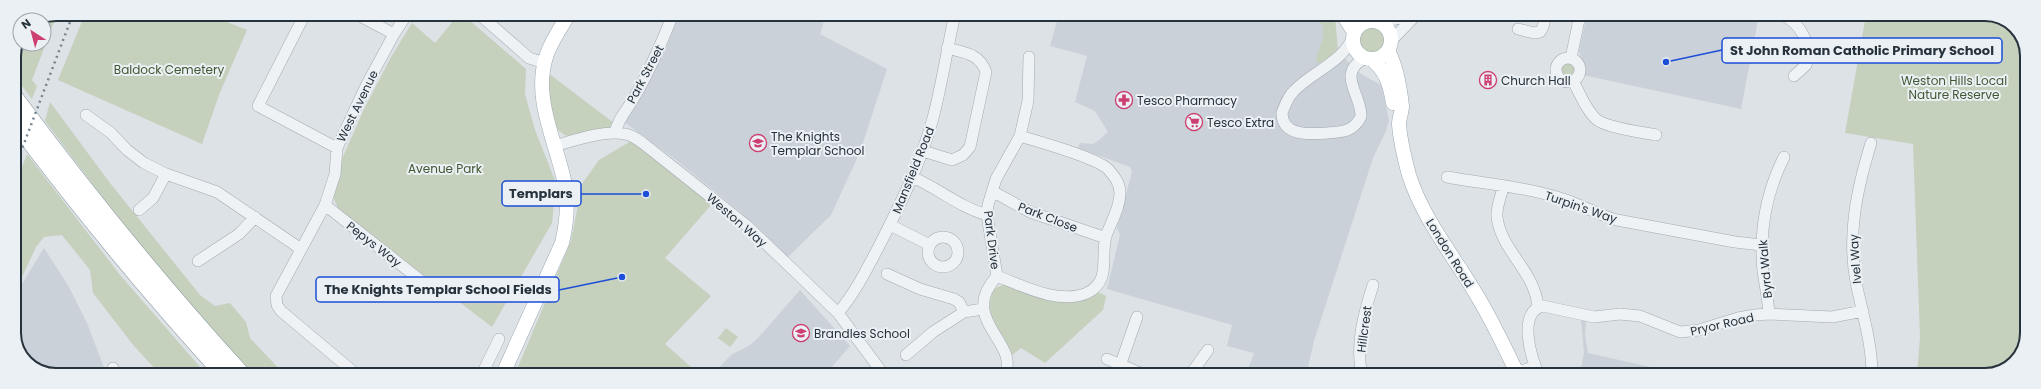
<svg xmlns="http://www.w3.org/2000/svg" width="2041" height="389" font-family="Poppins,sans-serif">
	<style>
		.built { fill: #cad1d8 }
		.green { fill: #c5d0bd }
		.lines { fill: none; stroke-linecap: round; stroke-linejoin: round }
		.minor-casing { stroke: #a2aab0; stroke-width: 12 }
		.major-casing { stroke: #9ba9b2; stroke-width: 15 }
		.highway-casing { stroke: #83929d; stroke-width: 17 }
		.minor { stroke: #eef2f5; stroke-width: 11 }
		.major { stroke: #fff; stroke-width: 14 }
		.highway { stroke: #fff; stroke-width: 16 }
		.rail { stroke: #76848f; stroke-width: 2.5; stroke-dasharray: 2 4; stroke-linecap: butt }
		.labels { text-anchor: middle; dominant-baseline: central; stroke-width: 4; stroke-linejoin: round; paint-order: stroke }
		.park-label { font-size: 12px; fill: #415833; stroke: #ebf0f4 }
		.street-label { font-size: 12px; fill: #26323c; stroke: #ebf0f4 }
		.poi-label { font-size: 12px; fill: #26323c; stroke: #ebf0f4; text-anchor: start }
		.rim { fill: none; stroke: #26323c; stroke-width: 2 }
		.leader { fill: none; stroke: #1d4ed8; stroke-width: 1.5 }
		.callout-dot { fill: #1d4ed8; stroke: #ebf0f4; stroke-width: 1.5 }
		.callout { fill: #ebf0f4; stroke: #1d4ed8; stroke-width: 1.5 }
		.callout-label { font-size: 13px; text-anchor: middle; font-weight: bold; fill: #26323c }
	</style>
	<rect width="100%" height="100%" fill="#dce2e6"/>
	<!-- built -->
	<path class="built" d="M 679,14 L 746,14 L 755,18 L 757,14 L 826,14 L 820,34 L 887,69 L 860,152 L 831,215 L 788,257 L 752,222 L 744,217 L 745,216 L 676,160 L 624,122 L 665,51 Z
		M 1059,14 L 1329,14 L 1335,19 L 1338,52 L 1361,74 L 1381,85 L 1389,120 L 1386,131 L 1373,158 L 1314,341 L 1306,375 L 1246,375 L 1254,353 L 1227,346 L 1232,325 L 1107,289 L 1120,235 L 1117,227 L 1132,172 L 1130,167 L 1078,148 L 1080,143 L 1093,144 L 1098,141 L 1108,132 L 1095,111 L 1075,102 L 1087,56 L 1050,46 Z
		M 1587,15 L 1759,15 L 1741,109 L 1583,75 L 1584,67 L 1579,51 Z
		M 44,248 L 69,287 L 87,323 L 103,365 L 104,374 L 48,374 L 26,363 L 14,339 L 14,297 Z
		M 800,290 L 850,346 L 825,375 L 713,374 L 731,355 L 750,345 L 759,337 Z
		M 1581,320 L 1586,321 L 1585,335 L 1588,353 L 1686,375 L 1613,375 L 1581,369 L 1584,352 Z"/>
	<!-- green -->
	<path class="green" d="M 57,14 L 32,80 L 37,86 L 32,99 C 15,76 8,70 20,41 L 20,44 L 44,44 L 44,20 L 41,20 Z
		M 85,14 L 207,14 L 247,30 L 219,95 L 202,144 L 58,80 Z
		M 459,14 L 462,14 L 526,69 L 525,94 L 535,130 L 556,183 L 552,223 L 492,327 L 339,210 L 332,195 L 339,166 L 364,109 L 391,57 L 412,23 L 435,43 Z
		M 1310,14 L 1329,14 L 1335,19 L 1338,52 L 1320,63 L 1317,63 L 1316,60 L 1323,37 L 1323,26 Z
		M 1866,15 L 1993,15 L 2015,26 L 2027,50 L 2026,341 L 2013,365 L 1986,375 L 1917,375 L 1920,337 L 1913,144 L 1845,133 Z
		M1358 39a14 14 0 1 1 28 0a14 14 0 1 1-28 0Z
		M1559 71a9 9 0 1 1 18 0a9 9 0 1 1-18 0Z
		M 548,73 L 614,123 L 612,129 L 571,137 C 544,131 549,93 548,73 Z
		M 50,102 L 110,183 L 200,295 L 215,306 L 230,303 L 246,322 L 250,338 L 284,374 L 252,374 C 176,295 110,208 45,121 Z
		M 631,141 L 712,204 L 665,258 L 711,296 L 665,344 L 699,374 L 515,374 L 571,241 L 582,184 L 599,160 Z
		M 27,154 L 120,275 L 206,374 L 160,374 L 134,346 L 93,293 L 90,270 L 62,235 L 44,237 L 36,247 L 14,294 L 14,189 Z
		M 1005,284 L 1089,297 L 1098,292 L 1106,296 L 1103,310 L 1045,363 L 1021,348 L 1012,355 C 1000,328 983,323 993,289 Z
		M 726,328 L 738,337 L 730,347 L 718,338 Z"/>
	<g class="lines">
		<!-- minor casing -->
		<g class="minor-casing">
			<path id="minor" d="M 305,14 L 258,106 L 337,148
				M 356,14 L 394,34
				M 479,14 L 529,58 L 545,63
				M 1782,15 C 1800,22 1814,47 1806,65 L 1794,76
				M 1379,22 L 1416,15
				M 1518,29 L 1534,33 L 1540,32 L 1543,27 L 1546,15
				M 1352,39 C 1341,63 1312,72 1294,91 C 1288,96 1285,105 1282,113 C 1282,137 1311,134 1327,133 C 1335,132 1344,133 1351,128 C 1356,125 1359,121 1361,116 C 1361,93 1336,74 1365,58
				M 1391,41 L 1416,15
				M 1571,58 L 1580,15
				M1556 70a12 12 0 1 1 24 0a12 12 0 1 1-24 0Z
				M 1573,81 C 1580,93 1585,109 1596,119 C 1606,128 1642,132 1656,135
				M 86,115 L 111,133 L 127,150 L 144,163 L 166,174 L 217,192 L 301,249
				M 615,133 C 618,118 628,109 635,96 C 650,70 662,42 673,14
				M 1871,143 C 1857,189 1847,234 1856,282 C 1862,313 1872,342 1872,375
				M 554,146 C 576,140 603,130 625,134 C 633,135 638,140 644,144 L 746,225 L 785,262 L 838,313 L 884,375
				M 923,151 L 952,160 L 963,155 L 970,147 L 986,72 C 979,53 965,53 947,48
				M 912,177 C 938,188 959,207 987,215
				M 1447,177 C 1486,184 1528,187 1566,200 C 1583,206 1599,215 1617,220 L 1735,242 L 1761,245
				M 1503,187 C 1501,197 1496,207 1497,217 C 1501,251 1535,271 1538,307
				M 992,191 L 1030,212 L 1106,238
				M 325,205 L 424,283
				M 139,210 L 153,198 L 166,174
				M 890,225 L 930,245
				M928 252a15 15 0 1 1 30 0a15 15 0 1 1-30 0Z
				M 198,261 L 239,234 L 255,217
				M 887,274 L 920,289 L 954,299 L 959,302 L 964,312 L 983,309
				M 997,276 C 1023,286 1059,305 1087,293 C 1112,281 1100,256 1106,236 C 1111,222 1120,208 1120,193 C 1120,183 1114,176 1108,169 C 1095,157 1039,142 1020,136
				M 838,313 C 855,293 867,269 879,246 C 900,205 921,163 933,118 C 942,84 947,49 955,14
				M 1769,314 C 1768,299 1765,285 1763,271 C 1759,230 1766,193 1784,157
				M 906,355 L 933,332 L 964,312
				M 1107,359 L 1145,375
				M 1120,366 L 1137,317
				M 113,368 L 114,374
				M 1517,373 L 1535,366
				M 356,374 L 281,311 L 277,305 L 276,296 L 325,205 L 335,174 L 337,148 L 367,84 L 394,34 L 407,14
				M 482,374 L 499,339
				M 1005,375 C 1020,341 957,320 997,276 L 987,215 L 988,205 L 996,179 L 1020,136 L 1028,101 L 1029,57
				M 1190,375 L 1208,350
				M 1362,375 C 1355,345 1364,313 1373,285
				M 1539,375 C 1531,359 1517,311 1543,306 L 1594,317 L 1620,314 L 1640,316 L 1680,332 L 1699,330 L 1738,318 L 1755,315 L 1769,314 L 1832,317 L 1863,311"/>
		</g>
		<!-- major casing -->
		<g class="major-casing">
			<path id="major" d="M 1343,15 L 1354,32
				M1353 40a19 19 0 1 1 38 0a19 19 0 1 1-38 0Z
				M 1388,51 C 1397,67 1400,88 1402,106 C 1402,112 1399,118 1399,124 C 1400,140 1405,160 1409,175 C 1423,219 1453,255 1476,294 C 1492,320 1505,348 1518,375
				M 1371,59 C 1386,70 1390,85 1393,103
				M 503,374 L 562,243 C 567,222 569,201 564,180 C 555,139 532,96 547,54 C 552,40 561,27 569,14"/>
		</g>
		<!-- highway casing -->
		<g class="highway-casing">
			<path id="highway" d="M 14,96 C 86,193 161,285 242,374
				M 14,121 C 80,209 149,293 223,374"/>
		</g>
		<!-- minor -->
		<use href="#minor" class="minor"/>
		<!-- major -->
		<use href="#major" class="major"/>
		<!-- highway -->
		<use href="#highway" class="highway"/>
		<!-- rail -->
		<path class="rail" d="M 14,170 L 73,14"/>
	</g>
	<!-- icons -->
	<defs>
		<g id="building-ring" transform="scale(0.9)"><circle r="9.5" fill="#ebf0f4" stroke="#cd3f70" stroke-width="1.5"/><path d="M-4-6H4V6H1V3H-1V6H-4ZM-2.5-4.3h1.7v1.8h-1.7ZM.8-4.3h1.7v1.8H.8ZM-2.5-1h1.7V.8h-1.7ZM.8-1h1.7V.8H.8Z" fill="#cd3f70"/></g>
		<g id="pharmacy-ring" transform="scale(0.9)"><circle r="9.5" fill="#ebf0f4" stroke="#cd3f70" stroke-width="1.5"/><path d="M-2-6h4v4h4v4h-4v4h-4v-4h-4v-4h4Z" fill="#cd3f70"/></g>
		<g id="supermarket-ring" transform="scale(0.9)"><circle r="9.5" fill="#ebf0f4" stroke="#cd3f70" stroke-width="1.5"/><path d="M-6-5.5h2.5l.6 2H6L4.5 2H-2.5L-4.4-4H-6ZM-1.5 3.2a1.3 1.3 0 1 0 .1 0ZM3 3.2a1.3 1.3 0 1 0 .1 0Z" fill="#cd3f70"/></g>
		<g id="school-ring" transform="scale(0.9)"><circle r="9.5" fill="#ebf0f4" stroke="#cd3f70" stroke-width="1.5"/><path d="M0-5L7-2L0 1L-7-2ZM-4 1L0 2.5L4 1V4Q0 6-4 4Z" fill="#cd3f70"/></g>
	</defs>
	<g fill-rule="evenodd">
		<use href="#building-ring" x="1488" y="80"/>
		<use href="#pharmacy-ring" x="1124" y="100"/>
		<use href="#supermarket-ring" x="1194" y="122"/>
		<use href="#school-ring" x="758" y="143"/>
		<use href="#school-ring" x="801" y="333"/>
	</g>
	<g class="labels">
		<!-- park labels -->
		<g class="park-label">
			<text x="169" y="69">Baldock Cemetery</text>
			<text x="1954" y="80">Weston Hills Local<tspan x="1954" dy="14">Nature Reserve</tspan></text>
			<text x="445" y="168">Avenue Park</text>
		</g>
		<!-- street labels -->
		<g class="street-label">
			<text transform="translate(645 74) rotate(-62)">Park Street</text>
			<text transform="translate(357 106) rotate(-64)">West Avenue</text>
			<text transform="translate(913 170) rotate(-68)">Mansfield Road</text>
			<text transform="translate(1581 207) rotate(19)">Turpin's Way</text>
			<text transform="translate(1048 217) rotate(21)">Park Close</text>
			<text transform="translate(737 220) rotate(41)">Weston Way</text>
			<text transform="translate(992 240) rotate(83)">Park Drive</text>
			<text transform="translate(374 244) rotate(38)">Pepys Way</text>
			<text transform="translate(1450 253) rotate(58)">London Road</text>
			<text transform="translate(1855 259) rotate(-94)">Ivel Way</text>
			<text transform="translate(1765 269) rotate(-95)">Byrd Walk</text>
			<text transform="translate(1722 324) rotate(-13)">Pryor Road</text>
			<text transform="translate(1364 329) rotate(-82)">Hillcrest</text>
		</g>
		<!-- poi labels -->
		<g class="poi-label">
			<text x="1501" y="80">Church Hall</text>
			<text x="1137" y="100">Tesco Pharmacy</text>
			<text x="1207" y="122">Tesco Extra</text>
			<text x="771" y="136">The Knights<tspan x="771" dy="14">Templar School</tspan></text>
			<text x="814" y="333">Brandles School</text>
		</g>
	</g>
	<!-- crop -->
	<path d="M0 0H2041V389H0ZM56 21H1985A35 35 0 0 1 2020 56V333A35 35 0 0 1 1985 368H56A35 35 0 0 1 21 333V56A35 35 0 0 1 56 21Z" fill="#ebf0f4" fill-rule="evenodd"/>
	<path class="rim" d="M56 21H1985A35 35 0 0 1 2020 56V333A35 35 0 0 1 1985 368H56A35 35 0 0 1 21 333V56A35 35 0 0 1 56 21Z"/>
	<!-- callouts -->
	<path class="leader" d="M1666 62L1722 50M646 194L581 194M622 277L559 290"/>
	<g class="callout-dot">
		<circle cx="1666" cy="62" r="4"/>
		<circle cx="646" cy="194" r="4"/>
		<circle cx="622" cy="277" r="4"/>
	</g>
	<g class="callout">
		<rect x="1722" y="38" width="280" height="25" rx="4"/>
		<rect x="502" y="181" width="79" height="25" rx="4"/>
		<rect x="316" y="277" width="243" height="25" rx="4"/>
	</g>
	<g class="callout-label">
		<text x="1862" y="55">St John Roman Catholic Primary School</text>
		<text x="541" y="198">Templars</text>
		<text x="438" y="294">The Knights Templar School Fields</text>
	</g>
	<!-- north arrow -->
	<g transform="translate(32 32) rotate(324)"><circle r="19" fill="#ebf0f4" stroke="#9ca4aa"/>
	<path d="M0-3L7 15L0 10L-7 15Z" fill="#cd3f70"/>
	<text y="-6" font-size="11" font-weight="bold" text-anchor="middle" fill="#26323c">N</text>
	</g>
</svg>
